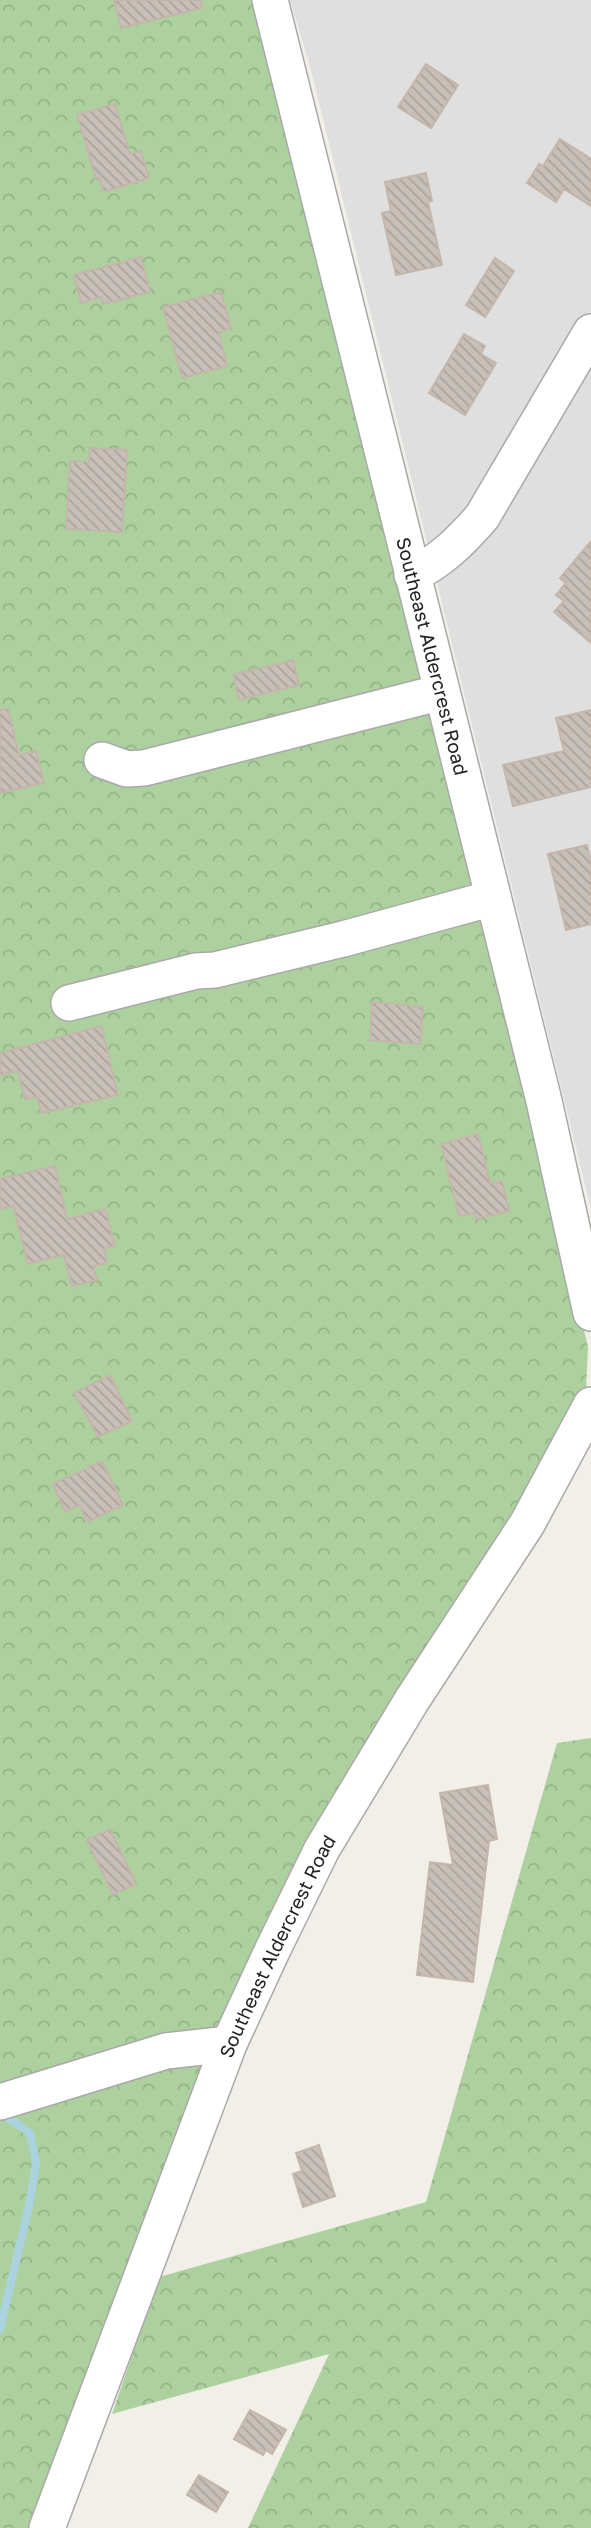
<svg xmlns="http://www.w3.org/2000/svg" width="591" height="2528" font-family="'Golos Text',sans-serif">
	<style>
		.residential { fill: #e0dfdf }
		.forest { fill: url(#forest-crowns) }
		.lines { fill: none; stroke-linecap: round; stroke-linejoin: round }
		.stream { stroke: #aad3df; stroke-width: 8 }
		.building { fill: url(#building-back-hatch); stroke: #c4b6ab; stroke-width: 2 }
		.minor-casing { stroke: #a9a9a9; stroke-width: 38 }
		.minor { stroke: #fff; stroke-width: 35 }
		.labels { text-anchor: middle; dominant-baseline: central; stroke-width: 6; stroke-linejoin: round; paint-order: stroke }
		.street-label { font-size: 19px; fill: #222; stroke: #fff }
	</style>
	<defs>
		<pattern id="forest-crowns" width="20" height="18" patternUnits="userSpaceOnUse" patternTransform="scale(1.75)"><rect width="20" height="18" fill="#add19e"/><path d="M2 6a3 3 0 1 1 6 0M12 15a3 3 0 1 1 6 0" fill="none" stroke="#95b388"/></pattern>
		<pattern id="building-back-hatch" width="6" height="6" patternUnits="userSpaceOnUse" patternTransform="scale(1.75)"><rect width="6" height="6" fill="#c7bfb8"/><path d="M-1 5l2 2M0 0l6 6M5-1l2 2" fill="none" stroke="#aba49e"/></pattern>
	</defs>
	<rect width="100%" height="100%" fill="#f2efe9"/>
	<!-- residential -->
	<path class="residential" d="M 290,0 L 591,0 L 591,1209 L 310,66 Z"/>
	<!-- forest -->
	<path class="forest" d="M 0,0 L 263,0 L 588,1347 L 586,1391 L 307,1848 L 34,2528 L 0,2528 Z
		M 591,1738 L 591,2528 L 248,2528 L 329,2354 L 112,2414 L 159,2277 L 426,2202 L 557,1743 Z"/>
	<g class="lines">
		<!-- stream -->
		<path class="stream" d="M 0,2112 L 30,2133 L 36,2162 L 29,2206 L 0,2329"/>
	</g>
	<!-- building -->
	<path class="building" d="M 114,0 L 201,0 L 202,8 L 121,28 Z
		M 426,64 L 458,85 L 431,128 L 398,107 Z
		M 115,104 L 130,154 L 141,151 L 149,178 L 104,192 L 99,178 L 96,179 L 77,115 Z
		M 560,139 L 591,159 L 591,206 L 564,189 L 556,202 L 527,183 L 539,164 L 543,166 Z
		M 426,173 L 432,201 L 428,202 L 442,265 L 396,275 L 382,213 L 391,211 L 385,182 Z
		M 141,257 L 150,292 L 103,304 L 101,297 L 81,303 L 74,275 Z
		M 495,258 L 514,271 L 485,317 L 466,305 Z
		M 221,292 L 231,329 L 219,332 L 227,366 L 182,378 L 163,307 Z
		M 464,334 L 485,346 L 481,354 L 496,363 L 465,415 L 429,393 Z
		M 90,448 L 127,450 L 122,532 L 66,529 L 70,461 L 89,462 Z
		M 591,541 L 591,643 L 554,612 L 564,601 L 556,595 L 566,583 L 560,578 Z
		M 293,660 L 299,685 L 239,700 L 233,675 Z
		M 8,709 L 19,755 L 36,751 L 44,783 L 0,793 L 0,710 Z
		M 591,710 L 591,787 L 513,806 L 503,765 L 564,751 L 556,718 Z
		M 587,845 L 591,861 L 591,924 L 566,930 L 548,854 Z
		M 372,1002 L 423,1007 L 420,1044 L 370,1040 Z
		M 101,1026 L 118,1095 L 41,1113 L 37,1097 L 25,1099 L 18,1071 L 0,1075 L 0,1053 Z
		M 478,1134 L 490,1183 L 502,1181 L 509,1211 L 476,1219 L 475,1213 L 459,1216 L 441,1144 Z
		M 55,1166 L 67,1219 L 105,1209 L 115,1246 L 104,1249 L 107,1263 L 93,1266 L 97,1280 L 72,1286 L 64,1255 L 28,1264 L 13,1206 L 0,1209 L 0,1179 Z
		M 110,1375 L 132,1421 L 98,1437 L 74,1393 Z
		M 102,1461 L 123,1505 L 87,1522 L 80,1505 L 65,1512 L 53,1484 Z
		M 488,1785 L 497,1839 L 489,1841 L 473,1982 L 417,1975 L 430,1862 L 453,1865 L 440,1793 Z
		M 110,1829 L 136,1884 L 113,1895 L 87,1840 Z
		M 319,2145 L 335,2196 L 303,2207 L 293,2174 L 302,2171 L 296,2153 Z
		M 250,2410 L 286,2430 L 272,2454 L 266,2450 L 263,2455 L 234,2439 Z
		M 199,2475 L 228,2492 L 216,2512 L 187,2495 Z"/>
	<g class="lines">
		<!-- minor casing -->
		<g class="minor-casing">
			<g id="minor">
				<path id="s1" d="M 270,0 L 544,1101 L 591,1313"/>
				<path d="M 412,575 C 441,561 461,541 482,517 L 591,332"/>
				<path d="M 102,760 L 127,769 L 144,768 L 442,692"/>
				<path d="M 69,1003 L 196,971 L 215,970 L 343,939 L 493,898"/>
				<path d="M 0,2102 L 166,2051 L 229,2044"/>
				<path id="s2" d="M 47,2528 L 229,2044 L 272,1951 L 322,1849 L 412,1700 L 527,1524 L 591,1405"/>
			</g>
		</g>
		<!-- minor -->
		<use href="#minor" class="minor"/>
	</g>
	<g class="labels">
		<!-- street labels -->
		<g class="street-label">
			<text stroke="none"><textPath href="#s1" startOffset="676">Southeast Aldercrest Road</textPath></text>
			<text stroke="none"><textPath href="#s2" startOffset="626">Southeast Aldercrest Road</textPath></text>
		</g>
	</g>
</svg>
